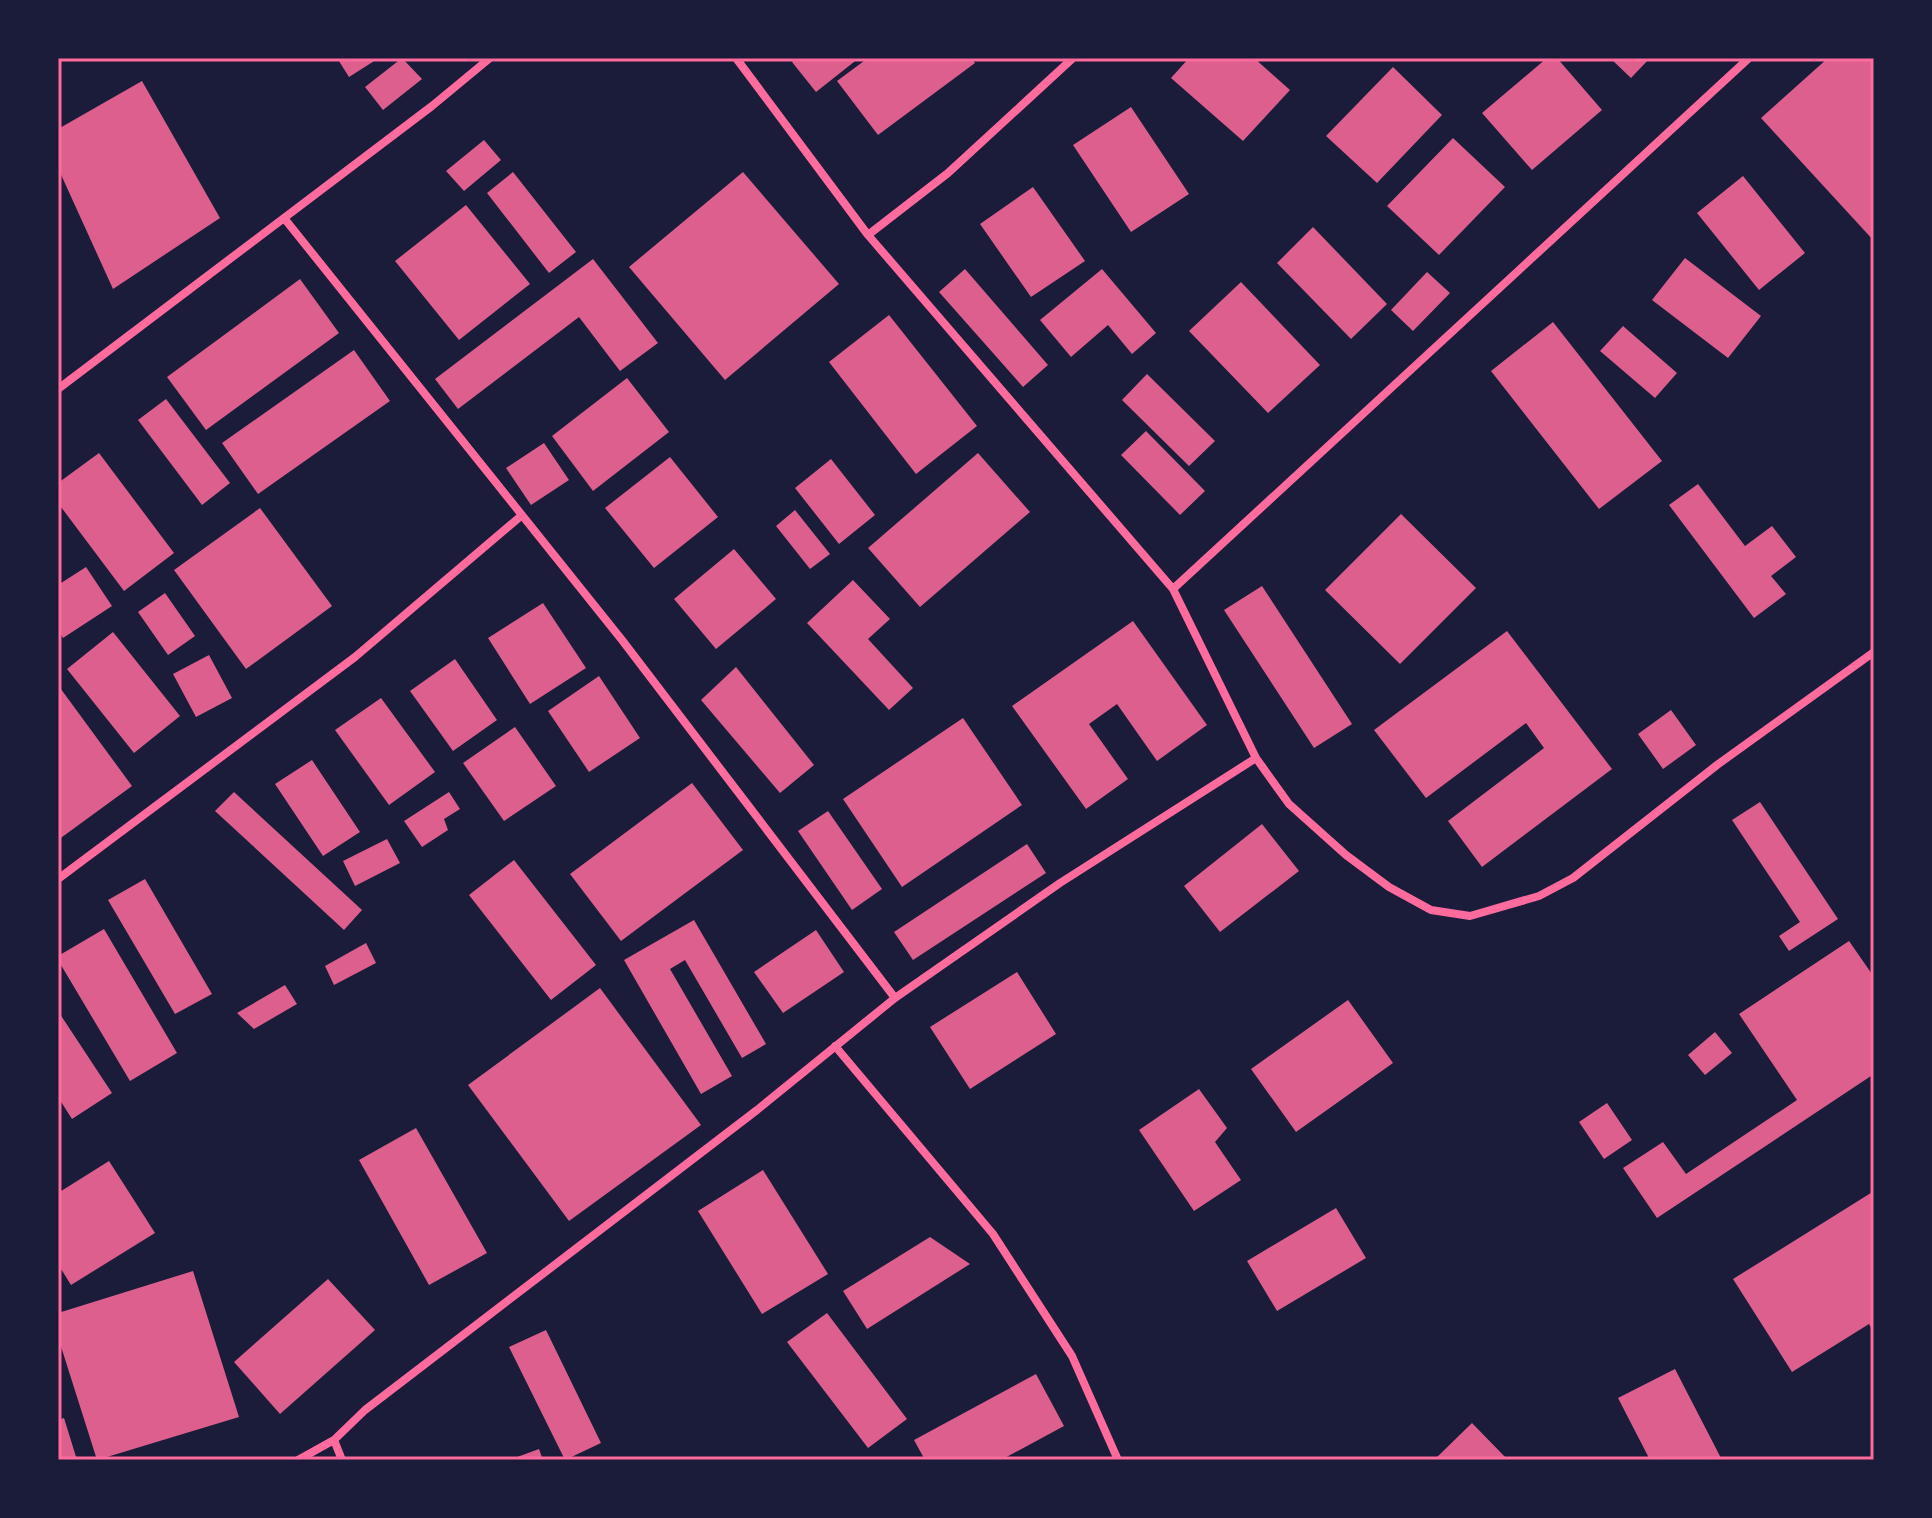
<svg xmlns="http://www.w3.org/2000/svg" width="1932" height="1518" font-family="'DM Sans',sans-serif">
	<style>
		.building { fill: #dd5f8e }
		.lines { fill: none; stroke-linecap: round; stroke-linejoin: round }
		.minor { stroke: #ff6b9d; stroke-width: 8 }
		.neatline { fill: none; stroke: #ff6b9d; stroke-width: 3 }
	</style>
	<rect width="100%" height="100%" fill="#1b1b3a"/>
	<!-- building -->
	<path class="building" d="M 337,58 L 379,58 L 349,77 Z
		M 402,58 L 422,79 L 383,110 L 365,87 Z
		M 797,58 L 859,58 L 816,92 L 792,62 Z
		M 868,58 L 971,58 L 975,63 L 878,135 L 837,81 Z
		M 1189,58 L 1254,58 L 1290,90 L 1243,141 L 1171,78 Z
		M 1547,58 L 1557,58 L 1602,110 L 1532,170 L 1482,113 Z
		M 1610,58 L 1650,58 L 1631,78 Z
		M 1828,58 L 1874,58 L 1874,241 L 1761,118 Z
		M 1393,67 L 1442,115 L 1377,183 L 1326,136 Z
		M 142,81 L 220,218 L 113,289 L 58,168 L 58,129 Z
		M 1131,107 L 1189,194 L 1131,232 L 1073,145 Z
		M 1453,138 L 1505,187 L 1439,255 L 1387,206 Z
		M 484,140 L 501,160 L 464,191 L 446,171 Z
		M 513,172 L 576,252 L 549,273 L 487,193 Z
		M 743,172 L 839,284 L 725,380 L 629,267 Z
		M 1743,176 L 1805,253 L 1759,290 L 1697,213 Z
		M 1033,187 L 1085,261 L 1031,297 L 980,224 Z
		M 466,205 L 530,284 L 459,340 L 395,261 Z
		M 1313,227 L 1387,304 L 1351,339 L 1277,263 Z
		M 1685,258 L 1761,316 L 1728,358 L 1652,300 Z
		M 593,259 L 658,343 L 620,371 L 579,317 L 458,409 L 435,379 Z
		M 965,269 L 1048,365 L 1023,387 L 939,292 Z
		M 1102,269 L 1156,333 L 1132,354 L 1108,325 L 1071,357 L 1040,320 Z
		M 1427,272 L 1450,293 L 1413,331 L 1391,310 Z
		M 300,279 L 339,333 L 206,430 L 167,377 Z
		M 1241,282 L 1320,365 L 1268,413 L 1189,331 Z
		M 889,315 L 977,426 L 916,474 L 829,362 Z
		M 1553,322 L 1662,461 L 1599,509 L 1491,371 Z
		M 1623,326 L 1677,373 L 1655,398 L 1600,351 Z
		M 354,350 L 390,401 L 258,494 L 222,443 Z
		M 1147,374 L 1215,441 L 1189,466 L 1122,400 Z
		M 627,378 L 669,432 L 593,491 L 552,436 Z
		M 166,399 L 230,483 L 202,505 L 138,420 Z
		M 1146,431 L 1205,491 L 1180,515 L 1121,455 Z
		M 544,443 L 569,480 L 531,505 L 506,468 Z
		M 99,453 L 174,553 L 124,591 L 58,503 L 58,483 Z
		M 978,453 L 1030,512 L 920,607 L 868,548 Z
		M 670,457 L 718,517 L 654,568 L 605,508 Z
		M 831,459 L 875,515 L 839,544 L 795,488 Z
		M 1698,484 L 1745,546 L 1772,526 L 1796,557 L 1771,576 L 1786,594 L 1754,618 L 1669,505 Z
		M 260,508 L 332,606 L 246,669 L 174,570 Z
		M 795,510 L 830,554 L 810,569 L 776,526 Z
		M 1401,514 L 1476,588 L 1400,664 L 1325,590 Z
		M 734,549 L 776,599 L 716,649 L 674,599 Z
		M 86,567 L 112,606 L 63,638 L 58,630 L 58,585 Z
		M 853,580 L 890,619 L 868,639 L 913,688 L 889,710 L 807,623 Z
		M 1262,586 L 1352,724 L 1314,748 L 1224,610 Z
		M 165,593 L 195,636 L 168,655 L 138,612 Z
		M 543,603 L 586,668 L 530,704 L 488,638 Z
		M 1133,621 L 1207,725 L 1157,761 L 1117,704 L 1089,724 L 1128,779 L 1086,809 L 1012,706 Z
		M 1507,631 L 1612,769 L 1482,867 L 1448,821 L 1544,748 L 1526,723 L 1426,798 L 1374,730 Z
		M 113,632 L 180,716 L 134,753 L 67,669 Z
		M 209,655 L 232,698 L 196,717 L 173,674 Z
		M 455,659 L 497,720 L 453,751 L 410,691 Z
		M 736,667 L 814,765 L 780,793 L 701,700 Z
		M 599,676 L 640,738 L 589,772 L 548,711 Z
		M 58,685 L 132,786 L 58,840 Z
		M 381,698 L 435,772 L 389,805 L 335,730 Z
		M 1671,710 L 1696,745 L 1663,769 L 1638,734 Z
		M 963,718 L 1022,805 L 902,887 L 843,799 Z
		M 515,727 L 556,786 L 504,821 L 463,763 Z
		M 312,760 L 360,832 L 323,856 L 275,784 Z
		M 692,783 L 743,850 L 621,941 L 570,874 Z
		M 234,792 L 362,910 L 344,930 L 215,811 Z
		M 449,792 L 460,809 L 444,819 L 448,830 L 422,847 L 404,821 Z
		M 1760,802 L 1838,919 L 1789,951 L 1779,936 L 1800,922 L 1732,820 Z
		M 828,811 L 882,889 L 852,910 L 798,831 Z
		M 1262,824 L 1299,871 L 1220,932 L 1184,886 Z
		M 387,839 L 400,863 L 355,886 L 343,861 Z
		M 1027,844 L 1046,873 L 913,960 L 894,932 Z
		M 514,860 L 596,965 L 551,1000 L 469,895 Z
		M 145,879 L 212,994 L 175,1014 L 108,900 Z
		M 694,920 L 766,1044 L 742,1058 L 685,960 L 670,969 L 732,1076 L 701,1094 L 624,960 Z
		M 104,929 L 177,1053 L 130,1081 L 58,960 L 58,956 Z
		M 816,930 L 844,972 L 783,1013 L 754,972 Z
		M 1849,941 L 1874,977 L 1874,1074 L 1657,1218 L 1623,1168 L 1663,1142 L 1686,1174 L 1797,1100 L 1739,1014 Z
		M 366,943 L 376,963 L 334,985 L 325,966 Z
		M 1017,972 L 1056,1034 L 970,1089 L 930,1027 Z
		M 285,985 L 297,1004 L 254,1029 L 237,1013 Z
		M 600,988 L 701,1125 L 569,1221 L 468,1085 Z
		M 1348,1000 L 1393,1063 L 1296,1132 L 1251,1069 Z
		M 58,1011 L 112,1093 L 72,1119 L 58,1097 Z
		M 1715,1032 L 1732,1053 L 1705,1075 L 1688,1055 Z
		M 1199,1089 L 1227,1128 L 1215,1142 L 1241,1180 L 1194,1211 L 1139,1130 Z
		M 1607,1103 L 1632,1140 L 1604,1159 L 1579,1122 Z
		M 416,1128 L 487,1253 L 429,1285 L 359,1160 Z
		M 109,1161 L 155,1233 L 71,1285 L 58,1264 L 58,1193 Z
		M 763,1170 L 828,1274 L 762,1314 L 698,1211 Z
		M 1874,1191 L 1874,1333 L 1869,1324 L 1792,1372 L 1733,1279 Z
		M 1336,1208 L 1366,1258 L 1277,1311 L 1247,1261 Z
		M 930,1237 L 970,1264 L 867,1329 L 843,1291 Z
		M 193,1271 L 239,1417 L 97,1460 L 58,1337 L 58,1313 Z
		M 328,1279 L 375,1330 L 280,1414 L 234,1362 Z
		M 827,1313 L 907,1419 L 868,1448 L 787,1342 Z
		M 546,1330 L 601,1443 L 565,1460 L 509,1347 Z
		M 1675,1369 L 1722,1460 L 1650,1460 L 1618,1398 Z
		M 1036,1374 L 1064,1426 L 1001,1460 L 925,1460 L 914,1440 Z
		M 64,1418 L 77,1460 L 58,1460 L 58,1420 Z
		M 1472,1423 L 1508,1460 L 1434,1460 Z
		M 539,1449 L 543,1460 L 509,1460 Z"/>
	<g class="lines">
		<!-- minor -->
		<path class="minor" d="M 736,58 L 868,235 L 1173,589 L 1256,758 L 1289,804 L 1346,855 L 1389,887 L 1431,910 L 1470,916 L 1539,896 L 1573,878 L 1717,765 L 1874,652
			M 284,218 L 622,640 L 895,998
			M 868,235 L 948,173 L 1073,58
			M 58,389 L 432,106 L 490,58
			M 1173,589 L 1749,58
			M 58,879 L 355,657 L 521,516
			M 835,1046 L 993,1234 L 1072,1356 L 1118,1460
			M 334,1440 L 342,1460
			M 298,1460 L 334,1440 L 365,1410 L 757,1110 L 895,998 L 1060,883 L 1256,758"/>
	</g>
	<!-- border -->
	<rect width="1932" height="1518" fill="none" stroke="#1b1b3a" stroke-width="120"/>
	<rect x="60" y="60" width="1812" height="1398" class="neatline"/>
</svg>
